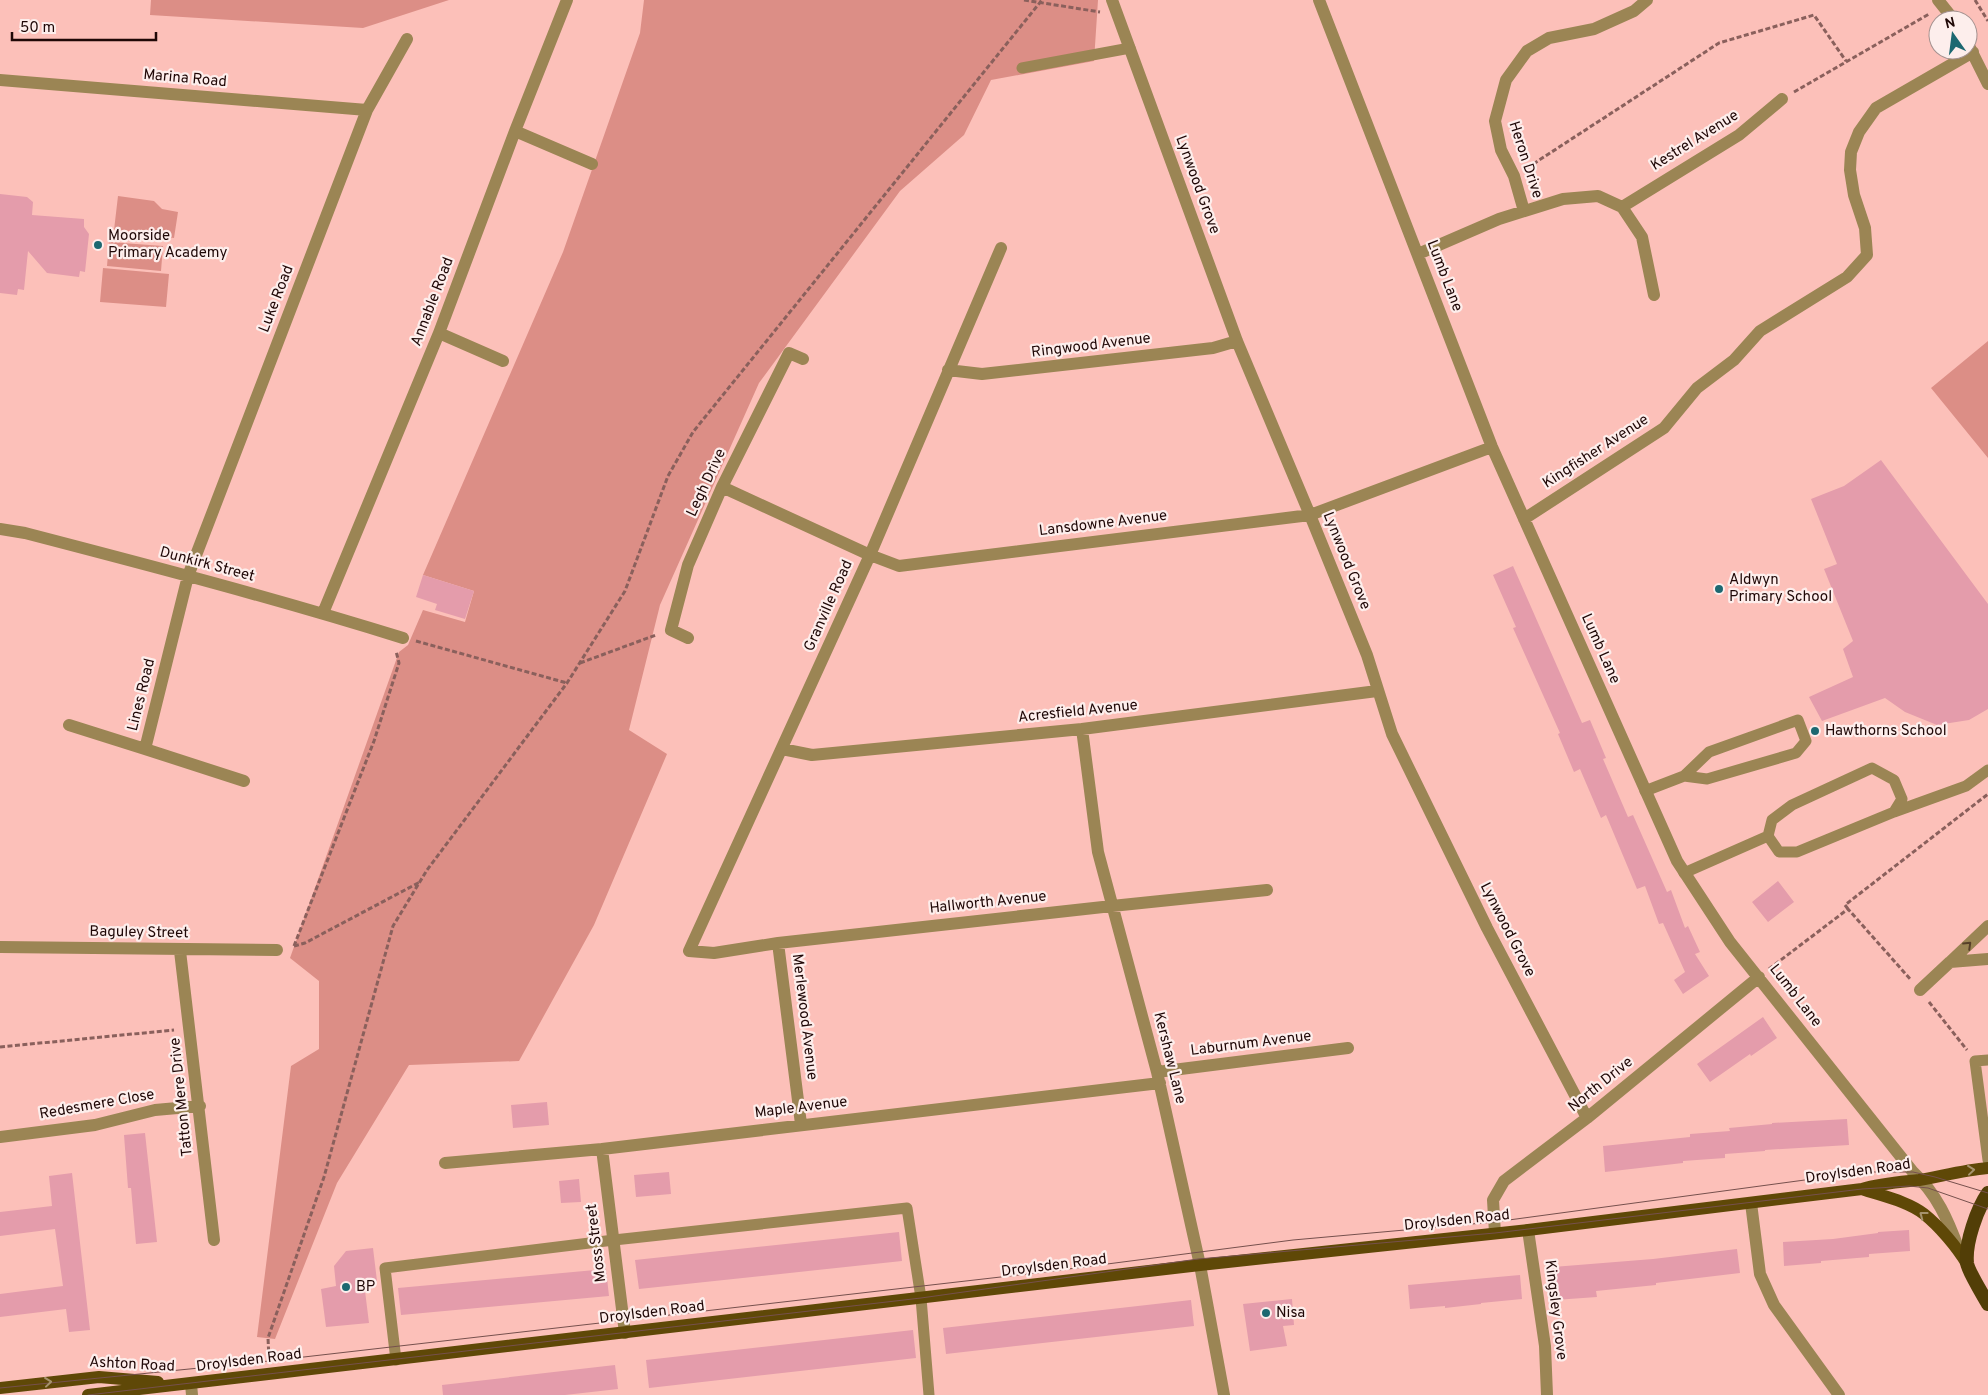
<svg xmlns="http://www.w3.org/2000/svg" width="1988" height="1395" font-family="Overpass,sans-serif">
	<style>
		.green { fill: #dc8e86 }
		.building { fill: #e49cab }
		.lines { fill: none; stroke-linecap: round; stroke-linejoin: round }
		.path { stroke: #8a605c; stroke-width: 3; stroke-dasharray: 5 2.5; stroke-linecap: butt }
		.service { stroke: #9b8554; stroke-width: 11 }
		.minor { stroke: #9b8554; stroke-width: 12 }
		.primary { stroke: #5f4807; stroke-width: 12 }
		.trunk { stroke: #523e07; stroke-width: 14 }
		.tram { stroke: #76504d; stroke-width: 1 }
		.oneway { stroke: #574029 }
		.oneway2 { stroke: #a6936e }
		.poi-dot { fill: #1d6871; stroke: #fdeeec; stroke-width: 2 }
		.labels { text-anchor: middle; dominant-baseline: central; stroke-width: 4.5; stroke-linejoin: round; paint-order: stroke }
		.street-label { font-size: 15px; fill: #1f0706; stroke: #fdeeec }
		.poi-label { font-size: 15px; fill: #1f0706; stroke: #fdeeec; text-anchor: start }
	</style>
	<rect width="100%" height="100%" fill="#fcc0b9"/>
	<!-- green -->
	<path class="green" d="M 151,0 L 449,0 L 363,28 L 150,15 Z
		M 644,0 L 1098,0 L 1094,61 L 991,80 L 964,135 L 900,191 L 759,383 L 660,605 L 629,730 L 667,754 L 594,925 L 519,1061 L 409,1065 L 337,1183 L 275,1339 L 257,1337 L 291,1066 L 319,1049 L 319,981 L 290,958 L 399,652 L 408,645 L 423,610 L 465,622 L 474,591 L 423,575 L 563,252 L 640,33 Z
		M 118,196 L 154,201 L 162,209 L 178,212 L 174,238 L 114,230 Z
		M 109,242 L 163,246 L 161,271 L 107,266 Z
		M 103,268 L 169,274 L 166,307 L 100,302 Z
		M 1988,341 L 1988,458 L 1931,388 Z"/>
	<!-- building -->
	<path class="building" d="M 0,194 L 27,197 L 33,202 L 32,215 L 84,219 L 84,227 L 89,234 L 85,272 L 80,271 L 79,277 L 47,273 L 28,251 L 24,290 L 18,289 L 17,295 L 0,293 Z
		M 1881,460 L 1988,604 L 1988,709 L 1969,720 L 1937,725 L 1905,712 L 1885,698 L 1822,721 L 1809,697 L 1853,677 L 1843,649 L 1853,641 L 1824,569 L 1837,564 L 1811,499 L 1844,486 Z
		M 1513,566 L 1582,723 L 1590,720 L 1606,758 L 1603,759 L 1628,817 L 1633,815 L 1667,892 L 1671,890 L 1685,928 L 1688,926 L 1700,952 L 1695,954 L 1709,976 L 1683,994 L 1674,980 L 1685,972 L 1663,923 L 1659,924 L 1645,886 L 1637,889 L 1606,815 L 1601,818 L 1580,769 L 1574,772 L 1558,734 L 1560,733 L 1513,628 L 1516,627 L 1493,575 Z
		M 423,575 L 474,591 L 465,619 L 435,610 L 437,604 L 416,597 Z
		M 1778,881 L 1794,902 L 1768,922 L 1752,902 Z
		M 1763,1017 L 1777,1038 L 1751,1056 L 1750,1054 L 1710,1082 L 1697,1064 Z
		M 547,1102 L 549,1125 L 513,1128 L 511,1105 Z
		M 1847,1119 L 1849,1145 L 1765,1150 L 1765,1151 L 1725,1154 L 1725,1158 L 1683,1161 L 1683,1163 L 1605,1172 L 1603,1146 L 1690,1137 L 1690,1134 L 1730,1131 L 1729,1128 L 1772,1124 L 1772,1123 Z
		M 145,1133 L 157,1242 L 136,1244 L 131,1188 L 128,1188 L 124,1135 Z
		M 669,1172 L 671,1194 L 636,1197 L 634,1175 Z
		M 72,1173 L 90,1330 L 69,1332 L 66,1309 L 0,1317 L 0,1294 L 63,1286 L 55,1229 L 0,1236 L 0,1212 L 52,1206 L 49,1176 Z
		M 579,1179 L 581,1202 L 561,1203 L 559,1181 Z
		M 1909,1230 L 1910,1251 L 1869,1254 L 1869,1257 L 1821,1261 L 1821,1263 L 1784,1266 L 1783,1242 L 1833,1239 L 1878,1233 L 1878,1232 Z
		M 899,1232 L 902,1261 L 639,1289 L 635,1260 Z
		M 373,1248 L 377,1281 L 364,1283 L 369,1323 L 326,1327 L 321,1289 L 336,1286 L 334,1266 L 346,1251 Z
		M 1737,1249 L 1740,1273 L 1656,1283 L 1656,1285 L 1596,1291 L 1597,1297 L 1555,1300 L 1553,1267 L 1653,1259 Z
		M 606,1269 L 609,1296 L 401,1315 L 398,1288 Z
		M 1520,1275 L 1522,1299 L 1481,1303 L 1481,1304 L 1445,1308 L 1445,1306 L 1410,1309 L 1408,1285 Z
		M 1292,1299 L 1294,1325 L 1283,1326 L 1287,1346 L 1250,1351 L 1243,1304 Z
		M 1191,1300 L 1194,1326 L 946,1354 L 943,1328 Z
		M 913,1330 L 916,1358 L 649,1388 L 646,1360 Z
		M 615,1365 L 618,1389 L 565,1395 L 443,1395 L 442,1385 Z"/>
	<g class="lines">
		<!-- path -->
		<path class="path" d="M 1024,0 L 1100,12
			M 1975,0 L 1988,21
			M 1794,92 L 1929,14
			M 1527,168 L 1719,43 L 1814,15 L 1846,61
			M 416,641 L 567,683
			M 580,663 L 656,635
			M 1848,909 L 1845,905 L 1988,794
			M 294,946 L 374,741 L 399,663 L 396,651
			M 294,946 L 305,943 L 420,882
			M 1769,969 L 1848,909 L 1911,980
			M 1929,1002 L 1967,1050
			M 0,1047 L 174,1030
			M 269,1359 L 268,1338 L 324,1177 L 393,926 L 427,870 L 567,683 L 625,591 L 668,476 L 693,432 L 1042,0"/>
		<!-- service -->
		<path class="service" d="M 1022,68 L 1130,48
			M 1645,791 L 1684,776 L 1707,779 L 1796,753 L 1806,741 L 1798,720 L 1709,752 L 1684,776
			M 1768,836 L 1772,820 L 1792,805 L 1872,768 L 1894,780 L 1902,799 L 1894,812
			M 1684,873 L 1768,836 L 1779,852 L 1797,852 L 1894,812 L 1966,786 L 1988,770
			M 1988,1060 L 1975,1061 L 1988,1160
			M 396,1360 L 385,1268 L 614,1240 L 907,1208 L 921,1298 L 929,1395"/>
		<!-- minor -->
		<path class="minor" d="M 1112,0 L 1237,341 L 1310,515 L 1367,655 L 1392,734 L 1487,928 L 1587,1118
			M 1319,0 L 1492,447 L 1677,861 L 1730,942 L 1913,1172 C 1937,1194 1948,1220 1959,1250
			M 1938,0 L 1954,20
			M 1968,44 L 1988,84
			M 0,80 L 367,110
			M 515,131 L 592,164
			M 1622,207 L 1642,237 L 1654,295
			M 1524,211 L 1514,176 L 1501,150 L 1495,121 L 1506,80 L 1527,51 L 1549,38 L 1594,29 L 1634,11 L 1647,0
			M 1001,248 L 870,555 L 689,951 L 714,953 L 778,943 L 1112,906 L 1267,890
			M 1418,254 L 1499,219 L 1563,199 L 1598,196 L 1622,207 L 1739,135 L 1782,99
			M 439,333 L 503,361
			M 948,370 L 982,374 L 1213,348 L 1237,341
			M 722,487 L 870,555 L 899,566 L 1310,515 L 1492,447
			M 1524,519 L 1664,428 L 1697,388 L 1734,360 L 1760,331 L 1847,277 L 1867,255 L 1865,228 L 1854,195 L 1850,170 L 1851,152 L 1859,132 L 1876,108 L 1973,52
			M 0,529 L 25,533 C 152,566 278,599 403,638
			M 323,613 L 439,333 L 515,131 L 567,0
			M 688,638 L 671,630 L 688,565 L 722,487 L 789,353 L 803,359
			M 69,725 L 145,749
			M 1082,729 L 1098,852 L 1157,1072 L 1200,1265 L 1224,1395
			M 782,749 L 812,755 L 1082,729 L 1377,691
			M 244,781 L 145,749 L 188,576 L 367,110 L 407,39
			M 1988,926 L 1950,962 L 1988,959
			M 778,943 L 801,1124
			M 0,947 L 277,950
			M 180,951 L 214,1240
			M 1920,990 L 1950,962
			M 1157,1072 L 1348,1048
			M 0,1137 L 95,1125 L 155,1110 L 200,1106
			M 602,1149 L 625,1333
			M 445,1163 L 602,1149 L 1160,1083
			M 1751,1203 L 1760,1274 L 1774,1305 L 1839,1395
			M 1528,1230 L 1545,1346 L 1547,1395
			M 1495,1233 L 1493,1200 L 1504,1181 L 1587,1118 L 1759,977
			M 191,1384 L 192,1395"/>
		<!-- primary -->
		<path class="primary" d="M 1862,1189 C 1882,1196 1907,1201 1924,1214 C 1939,1226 1957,1247 1967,1264
			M 0,1388 L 99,1377 L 158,1382
			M 88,1395 L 1200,1265 L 1528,1230 L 1862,1189 C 1881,1183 1900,1182 1919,1180 C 1942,1176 1965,1170 1988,1168"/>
		<!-- trunk -->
		<path class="trunk" d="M 1988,1193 C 1977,1209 1965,1243 1967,1263 C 1968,1271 1983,1295 1988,1304"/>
		<!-- tram -->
		<path class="tram" d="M 0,1388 L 269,1361 L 1053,1271 L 1293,1240 L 1494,1222 L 1864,1172 L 1913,1172 L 1935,1177 L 1988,1193
			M 88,1395 L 921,1298 L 1198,1259 L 1495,1233 L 1862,1189 L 1909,1186 L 1928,1188 L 1988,1209"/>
	</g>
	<!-- one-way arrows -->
	<defs><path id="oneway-chevron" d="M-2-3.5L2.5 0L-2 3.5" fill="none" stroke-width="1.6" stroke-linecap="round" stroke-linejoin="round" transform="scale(1.25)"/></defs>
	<use class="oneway" href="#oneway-chevron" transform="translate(1968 945) rotate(-44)"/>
	<g class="oneway2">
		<use href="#oneway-chevron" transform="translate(1971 1170) rotate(-6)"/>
		<use href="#oneway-chevron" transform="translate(1923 1215) rotate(-143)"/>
		<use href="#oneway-chevron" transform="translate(48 1382) rotate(-6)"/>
	</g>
	<!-- markers -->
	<g class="poi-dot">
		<circle cx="98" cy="245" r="5"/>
		<circle cx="1719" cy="589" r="5"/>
		<circle cx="1815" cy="731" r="5"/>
		<circle cx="346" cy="1287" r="5"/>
		<circle cx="1266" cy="1313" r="5"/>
	</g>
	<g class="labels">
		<!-- street labels -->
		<g class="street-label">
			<text transform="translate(185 79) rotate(5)">Marina Road</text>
			<text transform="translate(1695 141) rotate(-32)">Kestrel Avenue</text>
			<text transform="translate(1525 160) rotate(72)">Heron Drive</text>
			<text transform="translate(1197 185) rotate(70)">Lynwood Grove</text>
			<text transform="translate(1444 276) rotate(69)">Lumb Lane</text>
			<text transform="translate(277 299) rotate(-69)">Luke Road</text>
			<text transform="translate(433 302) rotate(-69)">Annable Road</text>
			<text transform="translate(1091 346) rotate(-7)">Ringwood Avenue</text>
			<text transform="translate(1596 452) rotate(-33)">Kingfisher Avenue</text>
			<text transform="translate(707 483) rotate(-65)">Legh Drive</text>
			<text transform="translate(1103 524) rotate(-7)">Lansdowne Avenue</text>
			<text transform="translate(1346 561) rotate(68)">Lynwood Grove</text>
			<text transform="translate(207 565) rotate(15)">Dunkirk Street</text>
			<text transform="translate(829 606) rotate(-66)">Granville Road</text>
			<text transform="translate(1600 649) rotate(66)">Lumb Lane</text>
			<text transform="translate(142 695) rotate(-76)">Lines Road</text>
			<text transform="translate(1078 712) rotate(-6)">Acresfield Avenue</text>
			<text transform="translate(988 903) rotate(-6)">Hallworth Avenue</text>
			<text transform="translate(1507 930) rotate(63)">Lynwood Grove</text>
			<text transform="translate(139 933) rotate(1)">Baguley Street</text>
			<text transform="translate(1795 996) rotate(52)">Lumb Lane</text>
			<text transform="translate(804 1017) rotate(83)">Merlewood Avenue</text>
			<text transform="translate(1251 1044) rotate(-7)">Laburnum Avenue</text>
			<text transform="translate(1169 1058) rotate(76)">Kershaw Lane</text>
			<text transform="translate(1601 1085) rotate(-39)">North Drive</text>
			<text transform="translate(182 1097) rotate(-96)">Tatton Mere Drive</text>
			<text transform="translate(97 1105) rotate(-10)">Redesmere Close</text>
			<text transform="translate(801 1108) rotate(-7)">Maple Avenue</text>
			<text transform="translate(1858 1172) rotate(-8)">Droylsden Road</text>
			<text transform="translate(1457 1221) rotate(-6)">Droylsden Road</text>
			<text transform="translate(597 1243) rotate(-97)">Moss Street</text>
			<text transform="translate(1054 1266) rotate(-7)">Droylsden Road</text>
			<text transform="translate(1555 1310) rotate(83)">Kingsley Grove</text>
			<text transform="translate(652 1313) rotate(-7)">Droylsden Road</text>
			<text transform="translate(249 1361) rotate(-7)">Droylsden Road</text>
			<text transform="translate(132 1365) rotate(3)">Ashton Road</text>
		</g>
		<!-- poi labels -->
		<g class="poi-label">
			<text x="108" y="236">Moorside<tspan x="108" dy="17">Primary Academy</tspan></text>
			<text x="1729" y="580">Aldwyn<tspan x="1729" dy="17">Primary School</tspan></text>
			<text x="1825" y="731">Hawthorns School</text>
			<text x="356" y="1287">BP</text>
			<text x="1276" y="1313">Nisa</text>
		</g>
	</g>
	<!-- north arrow -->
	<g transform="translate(1953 35) rotate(346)"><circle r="24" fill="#fdeeec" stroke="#a49290"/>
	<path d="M0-4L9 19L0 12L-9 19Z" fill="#1d6871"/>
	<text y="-8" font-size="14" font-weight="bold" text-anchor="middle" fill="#1f0706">N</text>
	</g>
	<!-- scale -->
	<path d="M12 32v8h144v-8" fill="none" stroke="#1f0706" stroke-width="2.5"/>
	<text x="20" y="32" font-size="15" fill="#1f0706" stroke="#fdeeec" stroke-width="4" paint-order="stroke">50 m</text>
</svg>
